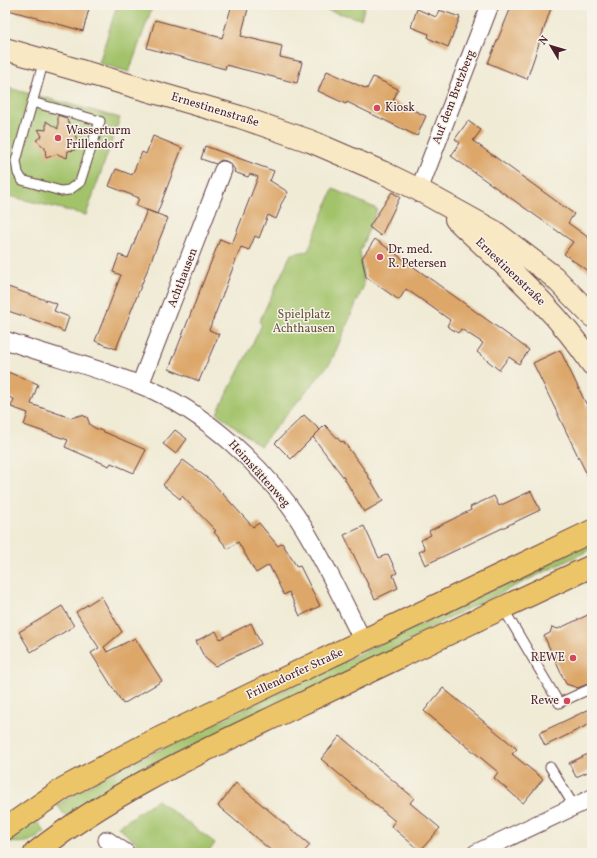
<svg xmlns="http://www.w3.org/2000/svg" width="597" height="858" font-family="Vollkorn,serif">
	<style>
		.green { fill: #a3c36b; stroke: #76714b }
		.building { fill: #dda76b }
		.lines { fill: none; stroke-linecap: round; stroke-linejoin: round }
		.lane-casing { stroke: #633e44; stroke-width: 11 }
		.street-casing { stroke: #633e44; stroke-width: 19 }
		.secondary-casing { stroke: #633e44; stroke-width: 24 }
		.primary-casing { stroke: #633e44; stroke-width: 24 }
		.lane { stroke: #fff; stroke-width: 9 }
		.street { stroke: #fff; stroke-width: 17 }
		.secondary { stroke: #f8e8c3; stroke-width: 22 }
		.primary { stroke: #edc569; stroke-width: 22 }
		.poi-dot { fill: #d1495b; stroke: #f7f3e8; stroke-width: 1.5 }
		.labels { text-anchor: middle; dominant-baseline: central; stroke-width: 3; stroke-linejoin: round; paint-order: stroke }
		.street-label { font-size: 12px; fill: #4a1f2b; stroke: #f7f3e8 }
		.poi-label { font-size: 12px; fill: #4a1f2b; stroke: #f7f3e8; text-anchor: start }
		.park-label { font-size: 12px; fill: #65503e; stroke: #f7f3e8 }
	</style>
	<rect width="100%" height="100%" fill="#f7f3e8"/>
	<filter id="ink" filterUnits="userSpaceOnUse"><feTurbulence type="fractalNoise" baseFrequency=".025" numOctaves="2"/><feDisplacementMap in="SourceGraphic" scale="8" xChannelSelector="R" yChannelSelector="G"/><feConvolveMatrix kernelMatrix="1 2 1 2 8 2 1 2 1" color-interpolation-filters="sRGB"/></filter>
	<filter id="wash" filterUnits="userSpaceOnUse"><feTurbulence type="fractalNoise" baseFrequency=".012" numOctaves="4" result="noise"/><feDisplacementMap in="SourceGraphic" scale="16" xChannelSelector="R" yChannelSelector="G"/><feGaussianBlur stdDeviation="0.9" result="paint"/><feColorMatrix in="noise" values="0 0 0 0 0 0 0 0 0 0 0 0 0 0 0 0 0 1.4 0 .05"/><feComposite in="paint" operator="in"/></filter>
	<g filter="url(#wash)">
		<rect width="100%" height="100%" fill="#f0ebd5"/>
		<!-- green -->
		<path class="green" d="M 117,5 L 153,5 L 129,72 L 99,63 Z
			M 308,5 L 365,5 L 361,19 Z
			M 5,87 L 120,118 L 86,215 L 5,195 Z
			M 333,189 L 377,209 L 360,251 L 364,285 L 331,362 L 260,446 L 217,413 L 258,333 L 262,324 L 259,322 L 291,254 L 308,251 Z
			M 592,542 L 592,549 L 448,618 L 398,648 L 156,764 L 108,790 L 66,817 L 57,805 L 101,778 Z
			M 157,800 L 215,843 L 208,853 L 148,853 L 118,827 Z
			M 35,819 L 45,832 C 32,842 25,844 9,842 L 9,840 Z"/>
		<g id="blocks">
			<!-- building -->
			<path class="building" d="M 6,5 L 90,5 L 83,31 L 5,9 Z
				M 232,5 L 249,5 L 241,36 L 282,46 L 280,57 L 302,62 L 297,83 L 226,65 L 225,69 L 147,48 L 155,20 L 222,38 Z
				M 512,5 L 552,5 L 527,79 L 488,63 Z
				M 417,9 L 436,17 L 439,10 L 460,17 L 448,47 L 428,38 L 429,34 L 411,27 Z
				M 327,71 L 367,89 L 373,77 L 398,89 L 393,101 L 426,116 L 417,136 L 347,102 L 346,104 L 318,91 Z
				M 58,115 L 66,118 L 77,139 L 72,143 L 75,150 L 68,151 L 67,158 L 57,154 L 46,158 L 45,148 L 36,140 L 42,136 L 38,129 L 46,130 L 46,121 L 58,129 Z
				M 468,121 L 481,130 L 473,141 L 574,214 L 568,223 L 592,240 L 592,274 L 564,254 L 573,242 L 451,156 L 460,143 L 455,139 Z
				M 153,136 L 182,148 L 157,214 L 136,206 L 139,198 L 109,186 L 116,169 L 132,175 L 142,152 L 146,154 Z
				M 205,146 L 274,171 L 270,181 L 269,180 L 288,192 L 280,206 L 281,207 L 276,219 L 268,215 L 259,238 L 255,236 L 249,250 L 241,247 L 209,330 L 219,334 L 199,381 L 169,369 L 220,239 L 232,244 L 258,177 L 250,174 L 248,177 L 234,172 L 235,170 L 231,164 L 226,161 L 221,160 L 216,164 L 201,159 Z
				M 392,192 L 400,197 L 381,236 L 369,227 Z
				M 147,210 L 168,218 L 116,349 L 95,341 L 121,275 L 113,272 L 119,255 L 128,258 Z
				M 375,239 L 529,350 L 519,364 L 509,357 L 499,370 L 477,352 L 483,343 L 461,329 L 458,333 L 447,326 L 450,320 L 429,305 L 406,289 L 399,300 L 366,277 L 362,258 Z
				M 5,286 L 57,304 L 54,311 L 69,317 L 64,332 L 50,325 L 5,310 Z
				M 560,350 L 592,416 L 592,485 L 533,363 Z
				M 5,371 L 38,384 L 31,404 L 71,418 L 81,415 L 87,417 L 90,425 L 95,428 L 146,450 L 134,473 L 111,463 L 109,466 L 65,447 L 68,440 L 24,425 L 28,413 L 11,407 L 14,399 L 5,396 Z
				M 304,415 L 320,430 L 313,437 L 325,425 L 341,442 L 343,441 L 364,469 L 383,501 L 364,512 L 344,478 L 313,437 L 291,459 L 275,443 Z
				M 175,430 L 187,439 L 176,454 L 163,444 Z
				M 183,460 L 210,480 L 253,527 L 259,523 L 278,546 L 282,543 L 297,567 L 300,566 L 320,606 L 300,616 L 289,592 L 284,595 L 269,565 L 256,573 L 238,542 L 228,549 L 214,532 L 216,531 L 182,496 L 180,499 L 163,485 Z
				M 531,491 L 540,510 L 425,565 L 419,552 L 425,549 L 421,540 L 431,535 L 429,531 L 471,510 L 470,507 L 494,496 L 499,506 Z
				M 364,526 L 379,558 L 388,554 L 397,573 L 393,575 L 398,588 L 375,599 L 344,535 Z
				M 101,596 L 122,632 L 104,647 L 107,652 L 135,638 L 162,681 L 123,704 L 91,653 L 99,648 L 76,612 Z
				M 62,606 L 74,626 L 31,652 L 19,632 Z
				M 592,613 L 592,682 L 578,688 L 566,684 L 544,636 L 550,633 L 552,627 L 558,629 Z
				M 251,623 L 261,644 L 215,666 L 205,658 L 196,641 L 216,631 L 220,639 Z
				M 443,688 L 517,749 L 512,754 L 543,779 L 523,803 L 494,778 L 498,772 L 424,711 Z
				M 592,708 L 592,723 L 545,746 L 539,733 Z
				M 340,736 L 414,798 L 410,803 L 440,828 L 420,851 L 391,826 L 395,821 L 321,759 Z
				M 592,752 L 592,770 L 576,777 L 569,763 Z
				M 236,783 L 310,845 L 303,853 L 274,853 L 218,806 Z"/>
		</g>
	</g>
	<g filter="url(#ink)">
		<use href="#blocks" fill-opacity="0" stroke="#633e44" stroke-width="1"/>
		<g class="lines">
			<!-- lane casing -->
			<g class="lane-casing">
				<path id="lane" d="M 32,102 L 100,121 L 80,182 L 69,190 L 61,191 L 22,180 L 18,173 L 16,161 L 44,60
					M 503,608 L 559,703 L 592,688
					M 550,767 L 574,806"/>
			</g>
			<!-- street casing -->
			<g class="street-casing">
				<path id="street" d="M 419,190 L 490,5
					M 5,340 C 50,356 96,367 140,385 C 204,410 269,470 304,528 C 326,564 344,603 363,641
					M 140,385 L 223,170
					M 107,840 L 126,853
					M 476,853 L 592,798"/>
			</g>
			<!-- secondary casing -->
			<g class="secondary-casing">
				<path id="secondary" d="M 5,49 L 240,117 L 310,141 L 382,172 L 419,190 L 495,232 L 554,277 L 592,316
					M 456,219 C 504,265 555,308 592,364"/>
			</g>
			<!-- primary casing -->
			<g class="primary-casing">
				<path id="primary" d="M 5,829 L 64,788 L 143,746 L 592,531
					M 35,853 C 114,790 208,749 299,705 C 396,659 494,611 592,566"/>
			</g>
			<!-- lane -->
			<use href="#lane" class="lane"/>
			<!-- street -->
			<use href="#street" class="street"/>
			<!-- secondary -->
			<use href="#secondary" class="secondary"/>
			<!-- primary -->
			<use href="#primary" class="primary"/>
		</g>
	</g>
	<!-- markers -->
	<g class="poi-dot">
		<circle cx="377" cy="108" r="4"/>
		<circle cx="58" cy="138" r="4"/>
		<circle cx="380" cy="257" r="4"/>
		<circle cx="573" cy="658" r="4"/>
		<circle cx="567" cy="701" r="4"/>
	</g>
	<g class="labels">
		<!-- street labels -->
		<g class="street-label">
			<text transform="translate(454 97) rotate(-69)">Auf dem Bretzberg</text>
			<text transform="translate(215 110) rotate(17)">Ernestinenstraße</text>
			<text transform="translate(510 272) rotate(44)">Ernestinenstraße</text>
			<text transform="translate(183 278) rotate(-69)">Achthausen</text>
			<text transform="translate(259 474) rotate(48)">Heimstättenweg</text>
			<text transform="translate(295 674) rotate(-25)">Frillendorfer Straße</text>
		</g>
		<!-- poi labels -->
		<g class="poi-label">
			<text x="385" y="108">Kiosk</text>
			<text x="66" y="131">Wasserturm<tspan x="66" dy="14">Frillendorf</tspan></text>
			<text x="388" y="250">Dr. med.<tspan x="388" dy="14">R. Petersen</tspan></text>
			<text x="565" y="658" text-anchor="end">REWE</text>
			<text x="559" y="701" text-anchor="end">Rewe</text>
		</g>
		<!-- park labels -->
		<g class="park-label">
			<text x="304" y="315">Spielplatz<tspan x="304" dy="14">Achthausen</tspan></text>
		</g>
	</g>
	<!-- margin -->
	<rect width="597" height="858" fill="none" stroke="#f7f3e8" stroke-width="20"/>
	<!-- north arrow -->
	<g transform="translate(551 46) rotate(308)" stroke="#f7f3e8" stroke-width="3" paint-order="stroke">
	<path d="M0-3L7 15L0 10L-7 15Z" fill="#4a1f2b"/>
	<text y="-6" font-size="11" font-weight="bold" text-anchor="middle" fill="#4a1f2b">N</text>
	</g>
</svg>
